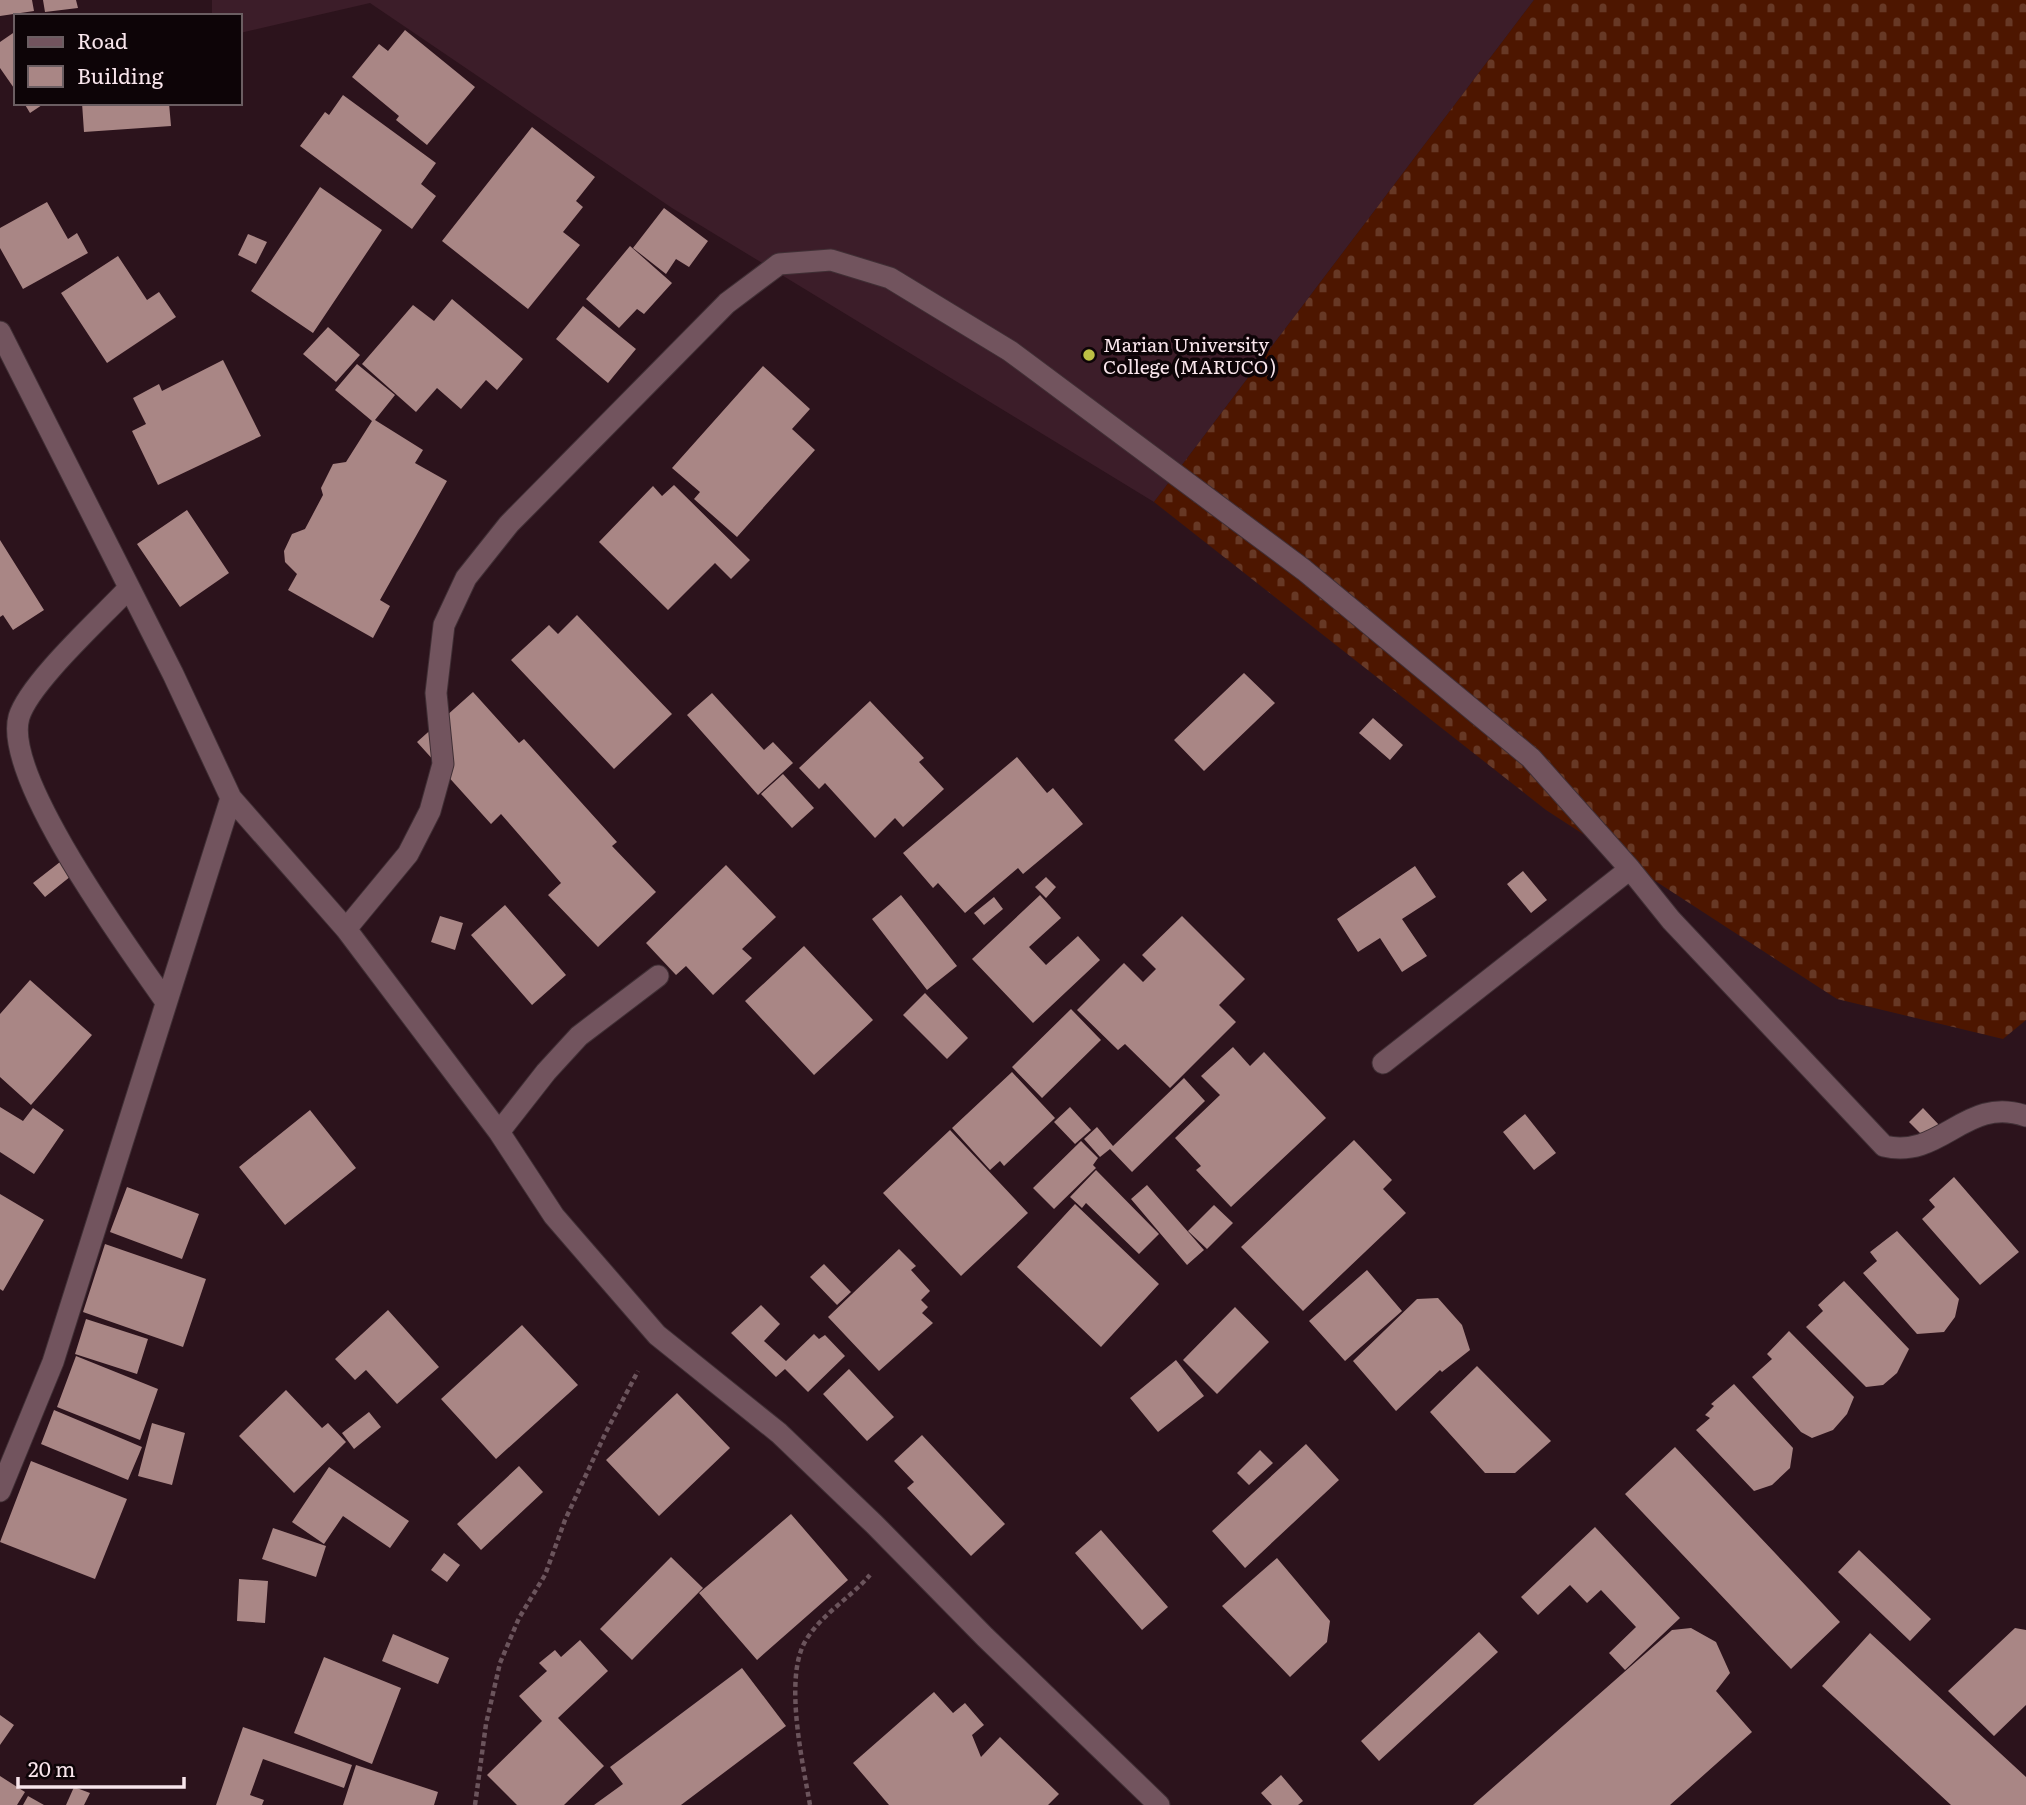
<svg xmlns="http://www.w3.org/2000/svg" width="2026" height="1805" font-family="Literata,serif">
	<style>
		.built { fill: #3c1d29 }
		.cemetery { fill: url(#cemetery-stones) }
		.building { fill: #a98685 }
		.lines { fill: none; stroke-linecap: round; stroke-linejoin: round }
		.minor-casing { stroke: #402f35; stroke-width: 23 }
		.path { stroke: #6b545c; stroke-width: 4.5; stroke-dasharray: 5 3.5; stroke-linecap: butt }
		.minor { stroke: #72545e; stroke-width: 21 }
		.poi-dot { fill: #bcbf44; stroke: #0d0407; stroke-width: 2.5 }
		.labels { text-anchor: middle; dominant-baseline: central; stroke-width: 7; stroke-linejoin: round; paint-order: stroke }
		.poi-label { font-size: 19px; fill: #f8e5eb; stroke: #0d0407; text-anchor: start }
	</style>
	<defs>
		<pattern id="cemetery-stones" width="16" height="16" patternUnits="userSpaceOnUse" patternTransform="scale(1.75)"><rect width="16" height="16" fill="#4d1600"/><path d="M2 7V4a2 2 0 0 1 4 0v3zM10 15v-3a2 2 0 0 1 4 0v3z" fill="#673825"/></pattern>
	</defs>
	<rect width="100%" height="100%" fill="#2c131c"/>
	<!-- built -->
	<path class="built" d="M 212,0 L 1534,0 L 1154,502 L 672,208 L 370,3 L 240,33 L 240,16 L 212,16 Z"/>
	<!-- cemetery -->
	<path class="cemetery" d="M 1534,0 L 2026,0 L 2026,1020 L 2003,1039 L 1837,999 L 1546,810 L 1154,502 Z"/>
	<!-- building -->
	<path class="building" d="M 0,0 L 32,0 L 34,11 L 0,16 Z
		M 43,0 L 76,0 L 78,8 L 45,12 Z
		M 405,30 L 475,87 L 427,145 L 396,120 L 399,116 L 352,77 L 379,44 L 388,51 Z
		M 16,31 L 16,91 L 0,68 L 0,42 Z
		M 343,95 L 436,163 L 421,184 L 436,196 L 412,229 L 300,146 L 325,112 L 329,115 Z
		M 24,103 L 45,103 L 30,113 Z
		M 82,103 L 169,103 L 171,126 L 84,132 Z
		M 532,127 L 595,177 L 576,201 L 583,207 L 563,232 L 580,245 L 528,309 L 442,241 Z
		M 320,187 L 382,230 L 313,333 L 251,291 Z
		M 47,202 L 68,239 L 77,233 L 88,253 L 23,289 L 0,248 L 0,228 Z
		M 664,208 L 708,241 L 689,267 L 676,259 L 666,274 L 633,248 Z
		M 248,234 L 267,242 L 256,264 L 238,255 Z
		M 630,246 L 672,283 L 644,314 L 637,309 L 619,328 L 586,299 Z
		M 118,256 L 147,300 L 159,292 L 176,317 L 107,363 L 61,293 Z
		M 452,299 L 523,359 L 497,390 L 486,380 L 461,409 L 437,388 L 416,412 L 362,364 L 413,305 L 434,321 Z
		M 583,306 L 636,349 L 608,383 L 556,339 Z
		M 328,327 L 360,355 L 336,382 L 303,354 Z
		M 223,360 L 261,436 L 158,485 L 132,431 L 146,424 L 133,398 L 159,384 L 162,391 Z
		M 357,364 L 395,395 L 375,420 L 423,450 L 415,463 L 447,481 L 380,600 L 390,606 L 373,638 L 288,590 L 297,574 L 285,562 L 284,551 L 292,534 L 305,529 L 323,495 L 321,488 L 333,464 L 346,462 L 372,421 L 335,390 Z
		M 763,366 L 810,409 L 792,429 L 815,450 L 737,537 L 694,499 L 700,492 L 672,468 Z
		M 674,485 L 750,560 L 731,579 L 715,563 L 668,610 L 599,542 L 653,486 L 662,496 Z
		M 187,510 L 229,573 L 180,607 L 137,544 Z
		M 0,540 L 44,610 L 13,630 L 3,615 L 0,617 Z
		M 577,615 L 672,714 L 614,769 L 511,660 L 549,625 L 558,634 Z
		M 1244,673 L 1275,703 L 1204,771 L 1174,740 Z
		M 473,692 L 519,743 L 524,739 L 617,842 L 612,846 L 656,892 L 598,947 L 548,895 L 561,883 L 501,814 L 491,824 L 417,742 Z
		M 712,693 L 764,750 L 773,742 L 793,763 L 758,795 L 687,715 Z
		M 870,701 L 924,758 L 919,762 L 944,789 L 903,827 L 895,818 L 875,838 L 825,783 L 819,789 L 799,768 Z
		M 1373,718 L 1403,745 L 1390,760 L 1359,733 Z
		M 1017,757 L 1047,793 L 1053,788 L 1083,824 L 1023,874 L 1018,868 L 965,913 L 938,883 L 933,888 L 903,853 Z
		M 783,774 L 814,808 L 792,828 L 761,794 Z
		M 60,862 L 71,876 L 45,897 L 33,883 Z
		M 726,865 L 776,917 L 742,949 L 752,958 L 713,995 L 686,966 L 676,975 L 646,943 Z
		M 1415,866 L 1436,897 L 1402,919 L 1427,956 L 1402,972 L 1380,938 L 1358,952 L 1337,919 Z
		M 1523,871 L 1547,900 L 1531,913 L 1507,884 Z
		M 1046,877 L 1056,887 L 1046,898 L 1035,887 Z
		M 901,895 L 957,966 L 927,990 L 872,919 Z
		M 1040,895 L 1061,918 L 1029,947 L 1046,965 L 1078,936 L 1100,960 L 1033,1023 L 972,959 Z
		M 994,897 L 1003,909 L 984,925 L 974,913 Z
		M 505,905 L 566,975 L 532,1005 L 471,935 Z
		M 440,916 L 463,923 L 455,950 L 431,942 Z
		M 1182,916 L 1245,979 L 1219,1005 L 1236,1022 L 1170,1088 L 1125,1044 L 1118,1050 L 1077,1010 L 1124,963 L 1143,982 L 1156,969 L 1142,955 Z
		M 804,946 L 873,1020 L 814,1075 L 745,1001 Z
		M 30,980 L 92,1035 L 31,1105 L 0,1077 L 0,1014 Z
		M 925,993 L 968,1038 L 947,1059 L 903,1015 Z
		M 1071,1009 L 1101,1040 L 1042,1098 L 1012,1067 Z
		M 1233,1047 L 1250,1066 L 1264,1052 L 1326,1118 L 1231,1207 L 1196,1170 L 1201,1166 L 1175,1138 L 1220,1095 L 1201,1076 Z
		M 1012,1072 L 1055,1118 L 1004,1166 L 1000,1161 L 990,1170 L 952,1128 Z
		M 1184,1078 L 1205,1101 L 1132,1172 L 1110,1149 L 1100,1157 L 1084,1139 L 1097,1127 L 1113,1146 Z
		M 0,1107 L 23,1121 L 33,1108 L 64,1130 L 34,1174 L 0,1152 Z
		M 1070,1107 L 1091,1130 L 1075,1144 L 1054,1122 Z
		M 1923,1108 L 1940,1126 L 1926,1139 L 1909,1122 Z
		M 310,1110 L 356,1168 L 285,1225 L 239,1167 Z
		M 1525,1114 L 1556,1153 L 1534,1170 L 1503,1132 Z
		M 950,1130 L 1028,1213 L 961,1276 L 883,1193 Z
		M 1354,1140 L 1392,1180 L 1383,1189 L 1406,1213 L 1303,1311 L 1241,1247 Z
		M 1081,1141 L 1098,1158 L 1093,1165 L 1096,1168 L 1054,1209 L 1033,1188 Z
		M 1096,1170 L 1159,1234 L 1139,1254 L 1086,1203 L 1082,1208 L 1070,1197 Z
		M 1954,1177 L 2019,1252 L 1980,1285 L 1922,1219 L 1935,1207 L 1929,1200 Z
		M 1147,1185 L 1204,1250 L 1187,1265 L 1131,1199 Z
		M 127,1187 L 199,1214 L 182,1259 L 110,1232 Z
		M 0,1194 L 44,1220 L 3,1291 L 0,1289 Z
		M 1075,1204 L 1159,1284 L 1101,1347 L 1017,1267 Z
		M 1214,1205 L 1233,1223 L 1207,1249 L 1188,1231 Z
		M 1897,1231 L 1959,1299 L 1955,1317 L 1944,1332 L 1917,1334 L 1863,1273 L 1877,1261 L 1870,1252 Z
		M 105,1244 L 206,1279 L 183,1347 L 83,1312 Z
		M 899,1249 L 916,1266 L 911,1270 L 930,1291 L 921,1300 L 928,1307 L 922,1313 L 933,1323 L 879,1371 L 828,1317 Z
		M 824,1264 L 851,1292 L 837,1305 L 810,1277 Z
		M 1367,1270 L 1402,1311 L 1345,1361 L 1309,1321 Z
		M 1844,1281 L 1909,1349 L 1897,1373 L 1883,1385 L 1866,1387 L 1806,1327 L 1823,1311 L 1818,1305 Z
		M 1438,1298 L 1462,1325 L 1470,1350 L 1442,1372 L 1440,1370 L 1396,1411 L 1353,1361 L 1417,1299 Z
		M 761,1305 L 780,1324 L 764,1341 L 786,1361 L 814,1334 L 819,1339 L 825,1335 L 845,1356 L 808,1392 L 785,1369 L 776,1377 L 731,1333 Z
		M 1235,1307 L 1269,1342 L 1217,1394 L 1183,1360 Z
		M 388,1310 L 439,1367 L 397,1404 L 366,1370 L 355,1380 L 335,1359 Z
		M 86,1319 L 148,1339 L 137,1374 L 75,1354 Z
		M 522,1325 L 578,1385 L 496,1459 L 441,1399 Z
		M 1789,1331 L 1854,1397 L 1847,1414 L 1833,1430 L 1812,1438 L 1801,1432 L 1752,1377 L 1772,1359 L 1767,1354 Z
		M 76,1356 L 158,1389 L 140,1440 L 57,1407 Z
		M 1176,1360 L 1204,1396 L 1158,1432 L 1130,1398 Z
		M 1477,1366 L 1551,1441 L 1515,1473 L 1485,1473 L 1430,1412 Z
		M 849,1369 L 894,1417 L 867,1441 L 823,1394 Z
		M 1734,1384 L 1793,1448 L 1790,1468 L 1772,1485 L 1754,1491 L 1696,1430 L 1710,1418 L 1705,1415 L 1714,1406 L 1711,1404 Z
		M 286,1390 L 322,1428 L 328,1423 L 346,1442 L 294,1493 L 239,1436 Z
		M 677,1393 L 730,1448 L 659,1516 L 606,1460 Z
		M 54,1410 L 142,1447 L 128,1480 L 41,1444 Z
		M 369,1412 L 381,1427 L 354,1449 L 342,1433 Z
		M 152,1423 L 185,1433 L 172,1485 L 138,1476 Z
		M 922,1435 L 1005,1524 L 971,1556 L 907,1488 L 914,1482 L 894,1461 Z
		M 1306,1444 L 1339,1480 L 1245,1568 L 1212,1531 Z
		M 1675,1447 L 1840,1622 L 1791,1669 L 1625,1494 Z
		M 1260,1450 L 1273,1463 L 1249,1485 L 1237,1473 Z
		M 31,1461 L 127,1499 L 95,1579 L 0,1542 Z
		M 519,1466 L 543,1492 L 481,1550 L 457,1524 Z
		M 329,1467 L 409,1521 L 390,1548 L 343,1516 L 324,1544 L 292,1522 Z
		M 791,1514 L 848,1580 L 757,1660 L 699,1593 Z
		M 1595,1527 L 1680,1618 L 1625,1670 L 1609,1653 L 1636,1627 L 1601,1590 L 1587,1603 L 1570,1585 L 1538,1615 L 1521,1597 Z
		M 273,1528 L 326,1546 L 316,1577 L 262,1559 Z
		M 1101,1530 L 1168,1607 L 1142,1630 L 1075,1553 Z
		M 1859,1550 L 1931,1619 L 1910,1641 L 1838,1572 Z
		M 444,1553 L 460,1565 L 447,1582 L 431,1570 Z
		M 671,1557 L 703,1588 L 632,1660 L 600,1629 Z
		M 1277,1558 L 1330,1621 L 1327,1642 L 1290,1677 L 1222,1606 Z
		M 239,1579 L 268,1581 L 265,1623 L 237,1621 Z
		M 1691,1628 L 1716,1642 L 1730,1673 L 1716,1691 L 1752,1732 L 1670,1805 L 1473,1805 L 1672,1630 Z
		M 2015,1628 L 2026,1630 L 2026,1705 L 1994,1736 L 1948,1691 Z
		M 1479,1632 L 1498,1652 L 1379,1761 L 1361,1741 Z
		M 1870,1633 L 2026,1777 L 2026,1805 L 1951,1805 L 1822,1686 Z
		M 393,1634 L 449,1658 L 438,1684 L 382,1661 Z
		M 580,1640 L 608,1671 L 558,1718 L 604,1766 L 564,1805 L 517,1805 L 487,1775 L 542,1721 L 519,1696 L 547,1671 L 539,1663 L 555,1650 L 561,1657 Z
		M 324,1657 L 401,1688 L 372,1764 L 294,1733 Z
		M 742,1668 L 786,1726 L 681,1805 L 594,1805 L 623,1784 L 610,1767 Z
		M 934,1692 L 953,1713 L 965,1703 L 984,1725 L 972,1735 L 981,1757 L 1000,1737 L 1059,1794 L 1048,1805 L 889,1805 L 853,1763 Z
		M 0,1715 L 14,1725 L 0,1745 Z
		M 243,1727 L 352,1765 L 344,1788 L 263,1759 L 250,1795 L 264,1800 L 262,1805 L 216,1805 Z
		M 356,1765 L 438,1792 L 434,1805 L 343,1805 Z
		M 1281,1775 L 1303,1801 L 1298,1805 L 1272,1805 L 1261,1793 Z
		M 0,1776 L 25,1792 L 17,1805 L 0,1805 Z
		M 74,1787 L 90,1793 L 84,1805 L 66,1805 Z
		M 28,1796 L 44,1805 L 23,1805 Z"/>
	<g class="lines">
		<!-- minor casing -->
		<g class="minor-casing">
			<path id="minor" d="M 0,332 L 173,674 L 231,798 L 346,929 L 499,1132 L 554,1216 L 657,1335 L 779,1433 L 874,1524 L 985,1637 L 1159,1805
				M 129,588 C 102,617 29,683 19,717 C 2,777 130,950 166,1002
				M 346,929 L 408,854 L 430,811 L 443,764 L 436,693 L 444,625 L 466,578 L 509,524 L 727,303 L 779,264 L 831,260 L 890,278 L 1010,351 L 1304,570 L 1531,758 L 1630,869 L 1671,920 L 1884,1146 C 1942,1160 1965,1095 2026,1116
				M 1383,1063 L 1630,869
				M 499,1132 L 546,1072 L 579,1036 L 658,976
				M 0,1491 L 53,1362 L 231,798"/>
		</g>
		<!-- path -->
		<path class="path" d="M 475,1805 L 486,1724 L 500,1663 L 519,1618 L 545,1575 L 565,1520 L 606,1432 L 638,1371
			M 810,1805 C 803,1764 783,1677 806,1640 C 822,1614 850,1598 870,1575"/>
		<!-- minor -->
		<use href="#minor" class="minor"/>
	</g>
	<!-- markers -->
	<circle class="poi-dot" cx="1089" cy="355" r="7"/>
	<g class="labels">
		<!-- poi labels -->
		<g class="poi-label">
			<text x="1103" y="344">Marian University<tspan x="1103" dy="22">College (MARUCO)</tspan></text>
		</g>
	</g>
	<!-- legend -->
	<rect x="14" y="14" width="228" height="91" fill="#0d0407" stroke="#6b5e62" stroke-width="2"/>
	<rect x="28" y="37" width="35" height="10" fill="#72545e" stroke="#6b5e62" stroke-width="2"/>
	<text x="77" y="49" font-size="21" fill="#f8e5eb">Road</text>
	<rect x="28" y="66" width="35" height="21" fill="#a98685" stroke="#6b5e62" stroke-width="2"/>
	<text x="77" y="84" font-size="21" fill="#f8e5eb">Building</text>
	<!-- scale -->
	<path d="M18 1777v10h166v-10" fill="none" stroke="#f8e5eb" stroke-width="3.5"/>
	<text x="28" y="1777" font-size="21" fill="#f8e5eb" stroke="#0d0407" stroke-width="5" paint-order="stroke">20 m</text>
</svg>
